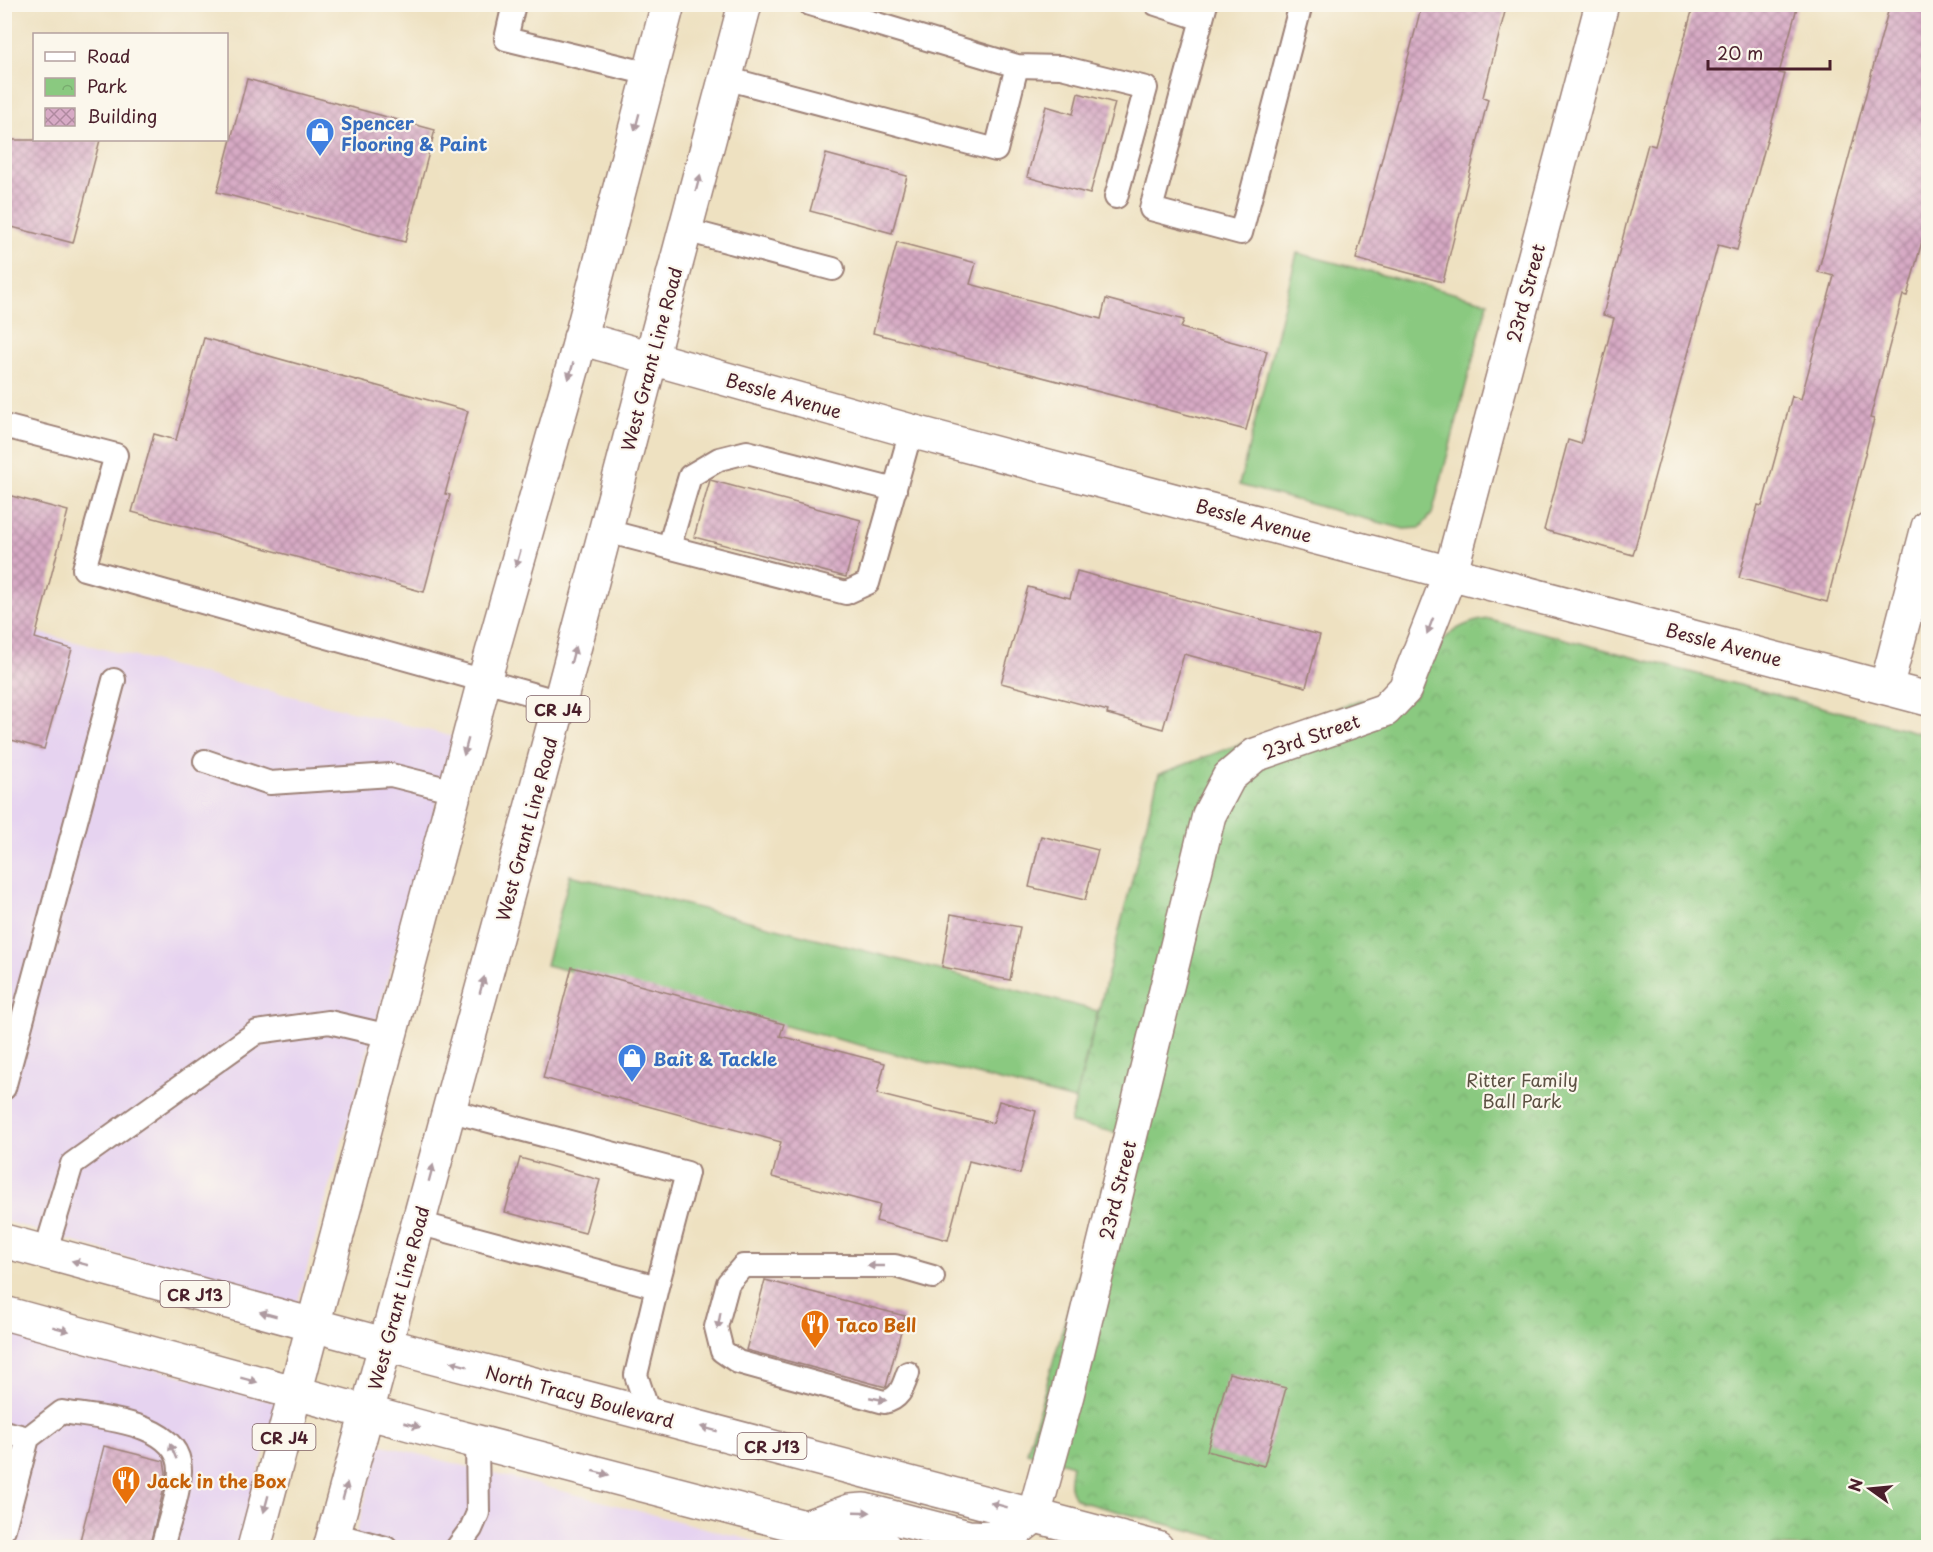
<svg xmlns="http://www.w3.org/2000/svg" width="1933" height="1552" font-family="'Playpen Sans',sans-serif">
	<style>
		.built { fill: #e6d3f0 }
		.grass { fill: #8ac980; stroke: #6a7456; stroke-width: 1.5 }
		.park { fill: url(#park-crowns); stroke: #6a7456; stroke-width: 1.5 }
		.building { fill: url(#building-cross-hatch) }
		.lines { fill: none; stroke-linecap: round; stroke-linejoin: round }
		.lane-casing { stroke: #9c8076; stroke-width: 26 }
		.street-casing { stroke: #9c8076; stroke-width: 36 }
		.primary-casing { stroke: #9c8076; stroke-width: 36 }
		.lane { stroke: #fff; stroke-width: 22 }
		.street { stroke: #fff; stroke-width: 33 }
		.primary { stroke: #fff; stroke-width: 33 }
		.oneway { fill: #ae9aa0 }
		.labels { text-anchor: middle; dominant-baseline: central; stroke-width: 4.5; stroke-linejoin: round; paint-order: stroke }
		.shield { fill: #fbf7ec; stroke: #7f6065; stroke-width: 1.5 }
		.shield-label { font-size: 16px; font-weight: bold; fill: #4a1f2b }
		.shop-label { font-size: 18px; font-weight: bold; fill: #366cbe; stroke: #fbf7ec; text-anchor: start }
		.street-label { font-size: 18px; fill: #4a1f2b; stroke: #fbf7ec }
		.park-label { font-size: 18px; fill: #5d5244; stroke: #fbf7ec }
		.food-label { font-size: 18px; font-weight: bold; fill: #c56008; stroke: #fbf7ec; text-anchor: start }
	</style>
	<defs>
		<pattern id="park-crowns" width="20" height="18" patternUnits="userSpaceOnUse" patternTransform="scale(1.5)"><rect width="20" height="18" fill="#8ac980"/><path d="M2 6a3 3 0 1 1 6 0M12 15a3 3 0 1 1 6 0" fill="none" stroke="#79ac6f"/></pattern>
		<pattern id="building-cross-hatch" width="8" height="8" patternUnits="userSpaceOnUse" patternTransform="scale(1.5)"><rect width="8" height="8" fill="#d7aac5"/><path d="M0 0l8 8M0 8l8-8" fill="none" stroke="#b08aa0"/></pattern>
	</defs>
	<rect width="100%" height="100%" fill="#fbf7ec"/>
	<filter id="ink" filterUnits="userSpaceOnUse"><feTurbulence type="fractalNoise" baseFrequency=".0167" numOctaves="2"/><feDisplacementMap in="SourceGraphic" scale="12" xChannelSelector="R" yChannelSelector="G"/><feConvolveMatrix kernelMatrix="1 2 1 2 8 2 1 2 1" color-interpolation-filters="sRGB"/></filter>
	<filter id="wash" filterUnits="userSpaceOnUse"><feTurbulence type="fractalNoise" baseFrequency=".008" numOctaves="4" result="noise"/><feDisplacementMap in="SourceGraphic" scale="24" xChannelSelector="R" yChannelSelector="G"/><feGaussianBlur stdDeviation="1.35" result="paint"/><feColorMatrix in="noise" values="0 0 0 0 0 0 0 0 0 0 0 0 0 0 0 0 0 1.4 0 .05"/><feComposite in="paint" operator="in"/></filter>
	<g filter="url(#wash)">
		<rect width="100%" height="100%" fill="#eee1c1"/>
		<!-- built -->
		<path class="built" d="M 4,624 L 455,737 L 296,1308 L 5,1221 Z
			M 4,1326 L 277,1403 L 239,1547 L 5,1547 Z
			M 380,1444 L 778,1547 L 352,1548 Z"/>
		<!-- grass -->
		<path class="grass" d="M 1297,253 L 1488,302 L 1432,514 L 1420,528 L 1404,529 L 1239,485 Z
			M 570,875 L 1098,1011 L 1075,1100 L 546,965 Z"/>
		<!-- park -->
		<path class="park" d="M 1489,619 L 1928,735 L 1928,1547 L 1253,1547 L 1082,1502 C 1066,1493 1069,1481 1072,1465 L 1027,1452 L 1119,1133 L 1070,1123 L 1159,774 L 1359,700 L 1414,698 C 1433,657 1438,625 1489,619 Z"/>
		<g id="blocks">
			<!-- building -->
			<path class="building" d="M 1422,4 L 1507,4 L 1483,97 L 1488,99 L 1443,282 L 1356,259 Z
				M 1694,4 L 1798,4 L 1779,73 L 1785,74 L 1737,250 L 1718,245 L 1633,555 L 1544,530 L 1568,440 L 1581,444 L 1614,318 L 1603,315 L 1627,221 L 1648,144 L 1655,146 Z
				M 1890,4 L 1929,4 L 1929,216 L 1907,296 L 1903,295 L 1870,418 L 1874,419 L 1827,602 L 1739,578 L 1758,505 L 1762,506 L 1792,396 L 1801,399 L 1834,276 L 1818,272 Z
				M 247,79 L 435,130 L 405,242 L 217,192 Z
				M 1078,93 L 1115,103 L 1090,194 L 1027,177 L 1046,106 L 1073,114 Z
				M 4,140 L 100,140 L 73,243 L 4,225 Z
				M 826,154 L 907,176 L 892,233 L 810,211 Z
				M 897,242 L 976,263 L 970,284 L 1101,319 L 1106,299 L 1184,320 L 1181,328 L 1267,351 L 1246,430 L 873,333 Z
				M 204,338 L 468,411 L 445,494 L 450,495 L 424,592 L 132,512 L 154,434 L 176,440 Z
				M 710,480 L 861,520 L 846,577 L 694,537 Z
				M 4,494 L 68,511 L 35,638 L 72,649 L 44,749 L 4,738 Z
				M 1077,571 L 1320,635 L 1306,687 L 1184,654 L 1163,729 L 1107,714 L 1108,711 L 1001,683 L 1028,587 L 1070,598 Z
				M 1041,836 L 1098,850 L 1085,900 L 1029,887 Z
				M 951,914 L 1020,927 L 1010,980 L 942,967 Z
				M 572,967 L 784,1024 L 780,1036 L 885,1063 L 877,1094 L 993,1123 L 999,1101 L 1036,1111 L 1020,1174 L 969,1161 L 948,1240 L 876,1221 L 880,1205 L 772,1177 L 781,1142 L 543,1078 Z
				M 520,1158 L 600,1180 L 585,1233 L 505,1212 Z
				M 765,1280 L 905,1316 L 886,1387 L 746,1350 Z
				M 1229,1373 L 1286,1388 L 1264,1466 L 1207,1451 Z
				M 104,1446 L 164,1461 L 166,1472 L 164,1488 L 149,1548 L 78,1548 Z"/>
		</g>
	</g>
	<g filter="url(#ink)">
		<use href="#blocks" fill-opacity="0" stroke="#9c8076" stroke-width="1.5"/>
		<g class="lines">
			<!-- lane casing -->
			<g class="lane-casing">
				<path id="lane" d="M 514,4 L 506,39 L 650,74
					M 1156,4 L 1202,19
					M 1206,4 L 1151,209 L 1241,233 L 1301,4
					M 1017,66 L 1061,67 L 1146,88 L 1116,197
					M 725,78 L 996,150 L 1017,66 L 810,4
					M 685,230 L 833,269
					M 4,426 L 116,455 L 84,569 L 560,702
					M 606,531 L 846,593 L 868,583 L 911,431
					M 669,547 L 690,476 L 719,459 L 747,452 L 895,490
					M 205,761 L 270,783 L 391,775 L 455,791
					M 4,1088 L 114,680
					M 448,1110 L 687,1173 L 657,1287
					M 418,1223 L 657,1287 L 636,1375 L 649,1414
					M 45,1253 L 72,1164 L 257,1032 L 329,1022 L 389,1036
					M 908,1373 C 903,1387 900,1399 884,1402 L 738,1362 L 722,1351 L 716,1327 L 728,1283 L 743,1266 L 895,1266 L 933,1277
					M 4,1432 L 28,1438 L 4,1529
					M 28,1438 L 62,1412 C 97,1418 181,1421 180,1471 C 179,1496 168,1523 162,1548
					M 334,1534 L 386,1548
					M 457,1548 L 471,1529 L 478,1513 L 477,1441"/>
			</g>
			<!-- street casing -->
			<g class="street-casing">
				<path id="street" d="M 580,338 L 911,431 L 1928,699
					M 1886,688 L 1928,527
					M 806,1527 L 850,1511 L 864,1510 L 968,1537 C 996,1539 1016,1536 1034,1515 L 1067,1395 L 1209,815 L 1229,777 L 1255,755 L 1385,710 L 1405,689 L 1451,571 L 1602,4"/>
			</g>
			<!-- primary casing -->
			<g class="primary-casing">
				<path id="primary" d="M 4,1241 L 431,1357 L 1157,1548
					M 4,1313 L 428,1429 L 885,1548
					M 254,1548 L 484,681 L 574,363 L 668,4
					M 330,1548 L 560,702 L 745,4"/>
			</g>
			<!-- lane -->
			<use href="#lane" class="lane"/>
			<!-- street -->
			<use href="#street" class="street"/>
			<!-- primary -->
			<use href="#primary" class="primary"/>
		</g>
		<!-- one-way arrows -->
		<defs><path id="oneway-solid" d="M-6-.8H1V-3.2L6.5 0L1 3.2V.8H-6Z" transform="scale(1.5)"/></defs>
		<g class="oneway">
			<use href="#oneway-solid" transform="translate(637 122) rotate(105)"/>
			<use href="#oneway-solid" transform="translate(698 183) rotate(-75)"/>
			<use href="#oneway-solid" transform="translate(571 371) rotate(106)"/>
			<use href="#oneway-solid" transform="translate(518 559) rotate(106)"/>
			<use href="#oneway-solid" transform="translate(1430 626) rotate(111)"/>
			<use href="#oneway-solid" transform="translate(573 655) rotate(-75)"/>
			<use href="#oneway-solid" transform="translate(466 747) rotate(105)"/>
			<use href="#oneway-solid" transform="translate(482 985) rotate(-75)"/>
			<use href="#oneway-solid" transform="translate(431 1173) rotate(-75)"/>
			<use href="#oneway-solid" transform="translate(80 1263) rotate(-165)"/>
			<use href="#oneway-solid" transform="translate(876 1266) rotate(180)"/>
			<use href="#oneway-solid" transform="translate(268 1314) rotate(-165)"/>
			<use href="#oneway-solid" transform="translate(719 1321) rotate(100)"/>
			<use href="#oneway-solid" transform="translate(61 1329) rotate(15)"/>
			<use href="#oneway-solid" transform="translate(459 1364) rotate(-165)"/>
			<use href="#oneway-solid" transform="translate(249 1380) rotate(15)"/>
			<use href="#oneway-solid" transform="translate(878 1399) rotate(11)"/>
			<use href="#oneway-solid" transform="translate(412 1425) rotate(16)"/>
			<use href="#oneway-solid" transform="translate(709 1429) rotate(-165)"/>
			<use href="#oneway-solid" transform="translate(173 1451) rotate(-113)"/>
			<use href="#oneway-solid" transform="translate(601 1473) rotate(14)"/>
			<use href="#oneway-solid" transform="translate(345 1491) rotate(-75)"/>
			<use href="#oneway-solid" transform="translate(266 1504) rotate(105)"/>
			<use href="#oneway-solid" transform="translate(999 1505) rotate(-165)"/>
			<use href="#oneway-solid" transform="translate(862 1512) rotate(2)"/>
		</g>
	</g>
	<!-- icons -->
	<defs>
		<g id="shop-pin" transform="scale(1.5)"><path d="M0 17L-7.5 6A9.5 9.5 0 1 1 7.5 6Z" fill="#3f7fe0" stroke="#fbf7ec"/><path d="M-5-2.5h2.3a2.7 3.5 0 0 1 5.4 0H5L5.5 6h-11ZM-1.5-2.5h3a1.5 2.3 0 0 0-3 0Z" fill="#fff"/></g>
		<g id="restaurant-pin" transform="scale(1.5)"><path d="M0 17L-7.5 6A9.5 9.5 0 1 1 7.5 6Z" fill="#e8710a" stroke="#fbf7ec"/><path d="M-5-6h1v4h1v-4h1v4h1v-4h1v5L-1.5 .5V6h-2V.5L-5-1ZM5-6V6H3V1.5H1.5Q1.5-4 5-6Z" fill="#fff"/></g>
	</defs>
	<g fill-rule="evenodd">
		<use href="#shop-pin" x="320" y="132"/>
		<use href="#shop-pin" x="632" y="1058"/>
		<use href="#restaurant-pin" x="815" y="1324"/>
		<use href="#restaurant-pin" x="126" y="1480"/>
	</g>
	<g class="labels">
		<!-- shield labels -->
		<g class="shield">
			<rect x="526.5" y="696" width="63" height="26" rx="4.5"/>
			<rect x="160.5" y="1281" width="69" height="26" rx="4.5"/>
			<rect x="252.5" y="1424" width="63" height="26" rx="4.5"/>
			<rect x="737.5" y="1433" width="69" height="26" rx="4.5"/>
		</g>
		<g class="shield-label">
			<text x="558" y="709">CR J4</text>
			<text x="195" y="1294">CR J13</text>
			<text x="284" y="1437">CR J4</text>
			<text x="772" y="1446">CR J13</text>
		</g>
		<!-- shop labels -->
		<g class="shop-label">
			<text x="341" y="122">Spencer<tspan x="341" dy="21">Flooring &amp; Paint</tspan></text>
			<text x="653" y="1058">Bait &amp; Tackle</text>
		</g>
		<!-- street labels -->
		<g class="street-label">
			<text transform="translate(1525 293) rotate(-75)">23rd Street</text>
			<text transform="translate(651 359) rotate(-75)">West Grant Line Road</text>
			<text transform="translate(784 395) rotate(16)">Bessle Avenue</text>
			<text transform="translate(1254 520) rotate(15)">Bessle Avenue</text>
			<text transform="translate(1724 644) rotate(15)">Bessle Avenue</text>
			<text transform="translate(1311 736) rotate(-19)">23rd Street</text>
			<text transform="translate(526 829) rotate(-75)">West Grant Line Road</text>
			<text transform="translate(1117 1190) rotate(-76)">23rd Street</text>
			<text transform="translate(398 1298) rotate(-75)">West Grant Line Road</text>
			<text transform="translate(580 1396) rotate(15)">North Tracy Boulevard</text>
		</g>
		<!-- park labels -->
		<g class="park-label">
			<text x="1522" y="1079">Ritter Family<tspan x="1522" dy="21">Ball Park</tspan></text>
		</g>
		<!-- food labels -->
		<g class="food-label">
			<text x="836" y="1324">Taco Bell</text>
			<text x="147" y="1480">Jack in the Box</text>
		</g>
	</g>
	<!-- margin -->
	<rect width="1933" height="1552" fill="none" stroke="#fbf7ec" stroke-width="24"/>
	<!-- legend -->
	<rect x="33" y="33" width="195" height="108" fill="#fbf7ec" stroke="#b4a19f" stroke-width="1.5"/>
	<rect x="45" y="52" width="30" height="9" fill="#ffffff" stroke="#b4a19f" stroke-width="1.5"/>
	<text x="87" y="63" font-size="18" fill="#4a1f2b">Road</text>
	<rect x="45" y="78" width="30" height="18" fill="url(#park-crowns)" stroke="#b4a19f" stroke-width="1.5"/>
	<text x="87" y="93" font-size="18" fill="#4a1f2b">Park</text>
	<rect x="45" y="108" width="30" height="18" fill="url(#building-cross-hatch)" stroke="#b4a19f" stroke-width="1.5"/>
	<text x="87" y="123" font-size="18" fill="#4a1f2b">Building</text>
	<!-- north arrow -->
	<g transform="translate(1870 1489) rotate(285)" stroke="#fbf7ec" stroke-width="4.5" paint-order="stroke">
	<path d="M0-4.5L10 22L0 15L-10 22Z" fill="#4a1f2b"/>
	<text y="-9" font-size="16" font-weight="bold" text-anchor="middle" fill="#4a1f2b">N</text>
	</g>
	<!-- scale -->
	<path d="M1708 60v9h122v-9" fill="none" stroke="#4a1f2b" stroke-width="3"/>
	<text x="1717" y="60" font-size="18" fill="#4a1f2b" stroke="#fbf7ec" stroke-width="4.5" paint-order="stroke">20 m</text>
</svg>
